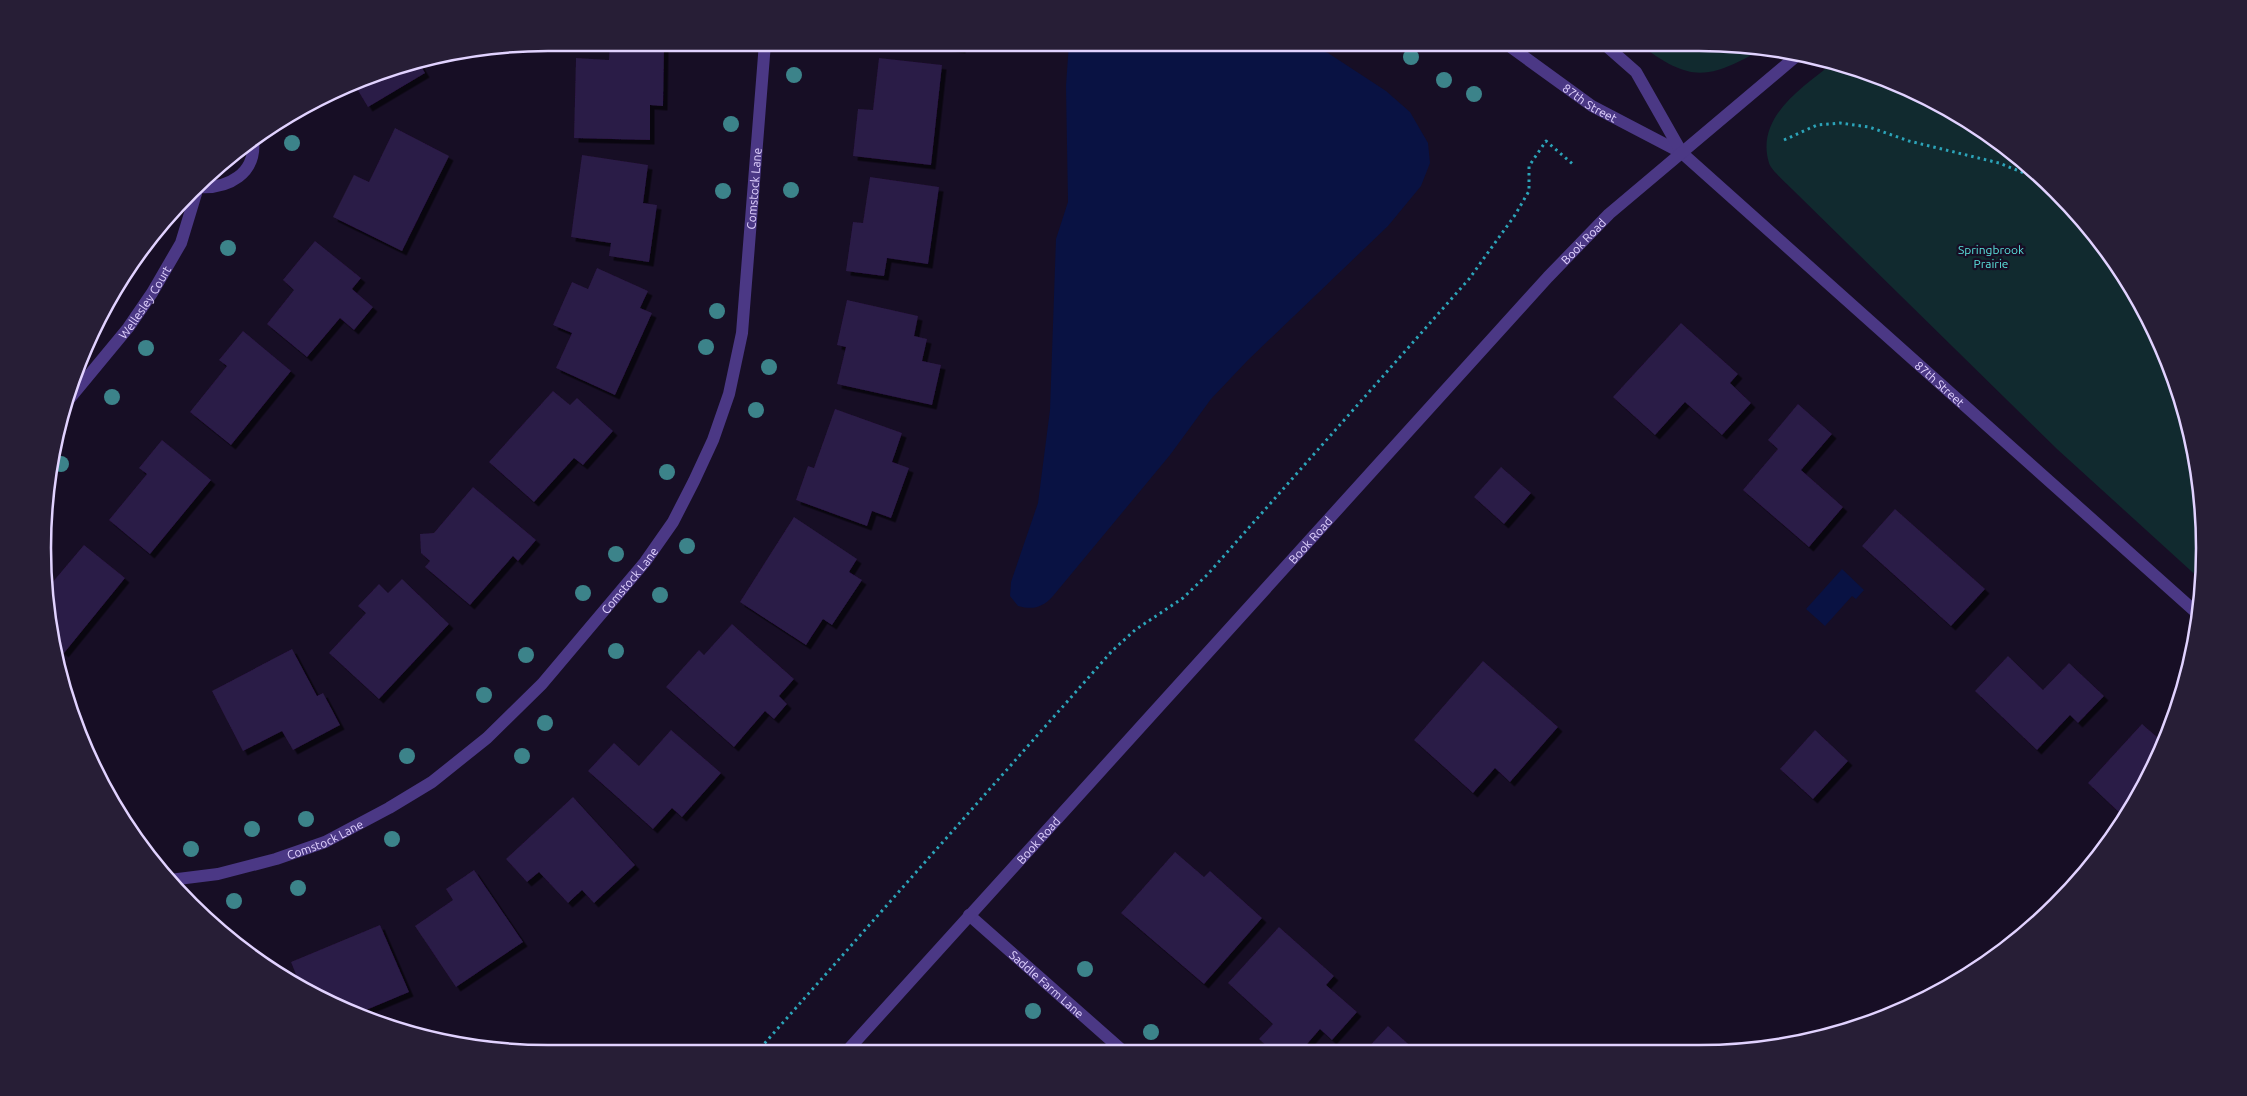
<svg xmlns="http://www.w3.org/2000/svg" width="2247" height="1096" font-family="Ubuntu,sans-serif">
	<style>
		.green { fill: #112a2f }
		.water { fill: #091243 }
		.building { fill: #2c1a46; filter: url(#shadow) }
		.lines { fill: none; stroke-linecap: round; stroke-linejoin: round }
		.path { stroke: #2ca4b9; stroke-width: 3; stroke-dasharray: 2.5 4; stroke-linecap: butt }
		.minor { stroke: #4b3885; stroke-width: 12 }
		.tree { fill: #3c838a }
		.labels { text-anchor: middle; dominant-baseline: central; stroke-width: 4.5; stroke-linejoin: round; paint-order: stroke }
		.street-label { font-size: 12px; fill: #e1d2ff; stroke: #170e25 }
		.park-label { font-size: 12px; fill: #5be2dd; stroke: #170e25 }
		.rim { fill: none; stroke: #e1d2ff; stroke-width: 2.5 }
	</style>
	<defs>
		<filter id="shadow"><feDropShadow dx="4.5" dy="4.5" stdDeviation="0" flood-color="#0009"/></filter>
	</defs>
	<rect width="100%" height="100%" fill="#170e25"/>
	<!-- green -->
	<path class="green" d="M 1638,43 L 1699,43 L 1762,49 C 1707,81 1689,82 1638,43 Z
		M 1833,63 L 1893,81 L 1980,128 L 2057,191 L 2119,267 L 2166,355 L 2195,450 L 2204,548 L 2201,580 L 2057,449 L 1794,191 C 1788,185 1771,170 1769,163 C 1755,117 1803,87 1833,63 Z"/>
	<!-- water -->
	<path class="water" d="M 1069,43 L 1299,43 L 1328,53 L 1386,91 L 1410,112 L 1428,143 L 1430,163 L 1421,186 L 1388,226 L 1248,360 L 1211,399 L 1170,455 L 1053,596 C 1042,608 1033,610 1018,606 L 1010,596 L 1011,582 L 1038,503 L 1050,410 L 1056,239 L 1068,202 L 1066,86 Z
		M 1842,569 L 1864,590 L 1856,599 L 1852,596 L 1825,626 L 1806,609 Z"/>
	<!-- building -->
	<path class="building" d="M 919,43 L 962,43 L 961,49 Z
		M 610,45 L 664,46 L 663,106 L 650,105 L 650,140 L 574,138 L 576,58 L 609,60 Z
		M 879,58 L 942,65 L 931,165 L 853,156 L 858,109 L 873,110 Z
		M 418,61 L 425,73 L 368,107 L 354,84 L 385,69 Z
		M 395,128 L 449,156 L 402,251 L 333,217 L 354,175 L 369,182 Z
		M 582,155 L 648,165 L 643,203 L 657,205 L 649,262 L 609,256 L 611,243 L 571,237 Z
		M 870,177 L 939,187 L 928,264 L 887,258 L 884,276 L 846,271 L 853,222 L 863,223 Z
		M 315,241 L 361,278 L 352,289 L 373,307 L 354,330 L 340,318 L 307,357 L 267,324 L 294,290 L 283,280 Z
		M 597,268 L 648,291 L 640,308 L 652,313 L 615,395 L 556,368 L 572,333 L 553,325 L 572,282 L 588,289 Z
		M 847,300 L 918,316 L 914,336 L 927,339 L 922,361 L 941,365 L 932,405 L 837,384 L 846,347 L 837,345 Z
		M 1681,323 L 1738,374 L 1730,383 L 1751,403 L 1722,435 L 1685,402 L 1655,435 L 1613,397 Z
		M 243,331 L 291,371 L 231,445 L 190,412 L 227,366 L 219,360 Z
		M 553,391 L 570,405 L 577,398 L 613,431 L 583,465 L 574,458 L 534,502 L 489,462 Z
		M 1798,404 L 1832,434 L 1801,470 L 1843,507 L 1809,547 L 1743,490 L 1778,449 L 1768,440 Z
		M 835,409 L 902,433 L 892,462 L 909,468 L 891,518 L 872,511 L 867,526 L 796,500 L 808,466 L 814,468 Z
		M 162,440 L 211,480 L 150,554 L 109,520 L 147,474 L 139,468 Z
		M 1501,467 L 1531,493 L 1504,524 L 1474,497 Z
		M 473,487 L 536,540 L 518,561 L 513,556 L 470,605 L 425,567 L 430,561 L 421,553 L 420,534 L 434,533 Z
		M 1895,509 L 1985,589 L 1951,626 L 1862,546 Z
		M 794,517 L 857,559 L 849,572 L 862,580 L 832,625 L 823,619 L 806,645 L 740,602 Z
		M 84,545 L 125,578 L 64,653 L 54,644 L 47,614 L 46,590 Z
		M 402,579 L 449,624 L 379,699 L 329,653 L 366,613 L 358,606 L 379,584 L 388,593 Z
		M 732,624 L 794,679 L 779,696 L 787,704 L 774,719 L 765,711 L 734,747 L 666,687 L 699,650 L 704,655 Z
		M 292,649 L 317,696 L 323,693 L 340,725 L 293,750 L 282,731 L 243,751 L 212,691 Z
		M 2008,656 L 2043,690 L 2069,663 L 2104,696 L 2078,723 L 2070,715 L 2037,750 L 1975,691 Z
		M 1483,661 L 1558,727 L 1510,782 L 1495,768 L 1473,793 L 1414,740 Z
		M 2142,724 L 2165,744 L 2123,816 L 2088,783 Z
		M 671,730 L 721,773 L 682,817 L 672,808 L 653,829 L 588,771 L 614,743 L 639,766 Z
		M 1815,730 L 1848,761 L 1813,799 L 1780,769 Z
		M 573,797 L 635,865 L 594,903 L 582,890 L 568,903 L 539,872 L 527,882 L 506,859 Z
		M 1175,852 L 1204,877 L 1210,871 L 1262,918 L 1204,984 L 1121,913 Z
		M 474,870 L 523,942 L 456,987 L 415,926 L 453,900 L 446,889 Z
		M 380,925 L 409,992 L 354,1015 L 301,987 L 291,962 Z
		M 1279,927 L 1334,976 L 1326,985 L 1357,1012 L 1332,1040 L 1320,1029 L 1301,1051 L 1272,1051 L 1259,1039 L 1273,1024 L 1228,983 Z
		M 1388,1026 L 1415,1050 L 1365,1051 Z"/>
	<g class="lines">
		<!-- path -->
		<path class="path" d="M 1784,140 L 1817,125 L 1840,123 L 1869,127 L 1909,141 L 1999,163 L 2044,181
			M 756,1053 L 1112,651 L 1135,630 L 1183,598 L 1207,575 L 1469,279 L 1515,215 L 1529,191 L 1529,166 L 1546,141 L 1575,166"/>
		<!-- minor -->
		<g class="minor">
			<path id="s1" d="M 1505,43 L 1592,106 L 1682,153 L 2198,614"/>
			<path d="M 1603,43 L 1636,72 L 1682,153"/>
			<path id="s2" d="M 66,403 L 128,328 L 152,293 L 181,243 L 198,187 C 228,189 257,174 253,139"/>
			<path id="s3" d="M 170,880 L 218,874 L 276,859 L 325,842 L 389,808 L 432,782 L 487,738 L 542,684 L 645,562 L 673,522 L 694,481 L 713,440 L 729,394 L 742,333 L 765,43"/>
			<path id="s4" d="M 969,915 L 1123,1051"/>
			<path id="s5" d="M 846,1052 L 1548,277 L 1609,214 L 1800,53"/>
		</g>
	</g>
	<!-- trees -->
	<g class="tree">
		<circle cx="1411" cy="57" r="8"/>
		<circle cx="794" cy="75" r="8"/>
		<circle cx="1444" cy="80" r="8"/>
		<circle cx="1474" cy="94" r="8"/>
		<circle cx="731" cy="124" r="8"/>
		<circle cx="292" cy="143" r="8"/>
		<circle cx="791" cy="190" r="8"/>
		<circle cx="723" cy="191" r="8"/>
		<circle cx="228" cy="248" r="8"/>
		<circle cx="717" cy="311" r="8"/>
		<circle cx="706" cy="347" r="8"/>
		<circle cx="146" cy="348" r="8"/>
		<circle cx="769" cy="367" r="8"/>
		<circle cx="112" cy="397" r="8"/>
		<circle cx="756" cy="410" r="8"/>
		<circle cx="61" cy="464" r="8"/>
		<circle cx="667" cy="472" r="8"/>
		<circle cx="687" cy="546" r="8"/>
		<circle cx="616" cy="554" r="8"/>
		<circle cx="583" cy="593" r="8"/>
		<circle cx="660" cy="595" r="8"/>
		<circle cx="616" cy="651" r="8"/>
		<circle cx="526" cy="655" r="8"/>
		<circle cx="484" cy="695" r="8"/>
		<circle cx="545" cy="723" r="8"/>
		<circle cx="407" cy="756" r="8"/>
		<circle cx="522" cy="756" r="8"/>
		<circle cx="306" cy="819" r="8"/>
		<circle cx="252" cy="829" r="8"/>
		<circle cx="392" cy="839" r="8"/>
		<circle cx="191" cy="849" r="8"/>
		<circle cx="298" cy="888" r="8"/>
		<circle cx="234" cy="901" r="8"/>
		<circle cx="1085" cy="969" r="8"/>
		<circle cx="1033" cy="1011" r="8"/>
		<circle cx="1151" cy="1032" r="8"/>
	</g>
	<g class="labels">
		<!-- street labels -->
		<g class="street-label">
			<text stroke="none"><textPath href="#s1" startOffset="104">87th Street</textPath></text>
			<text stroke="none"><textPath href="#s3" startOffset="986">Comstock Lane</textPath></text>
			<text stroke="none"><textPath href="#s5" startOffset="1096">Book Road</textPath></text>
			<text stroke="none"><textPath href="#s2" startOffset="128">Wellesley Court</textPath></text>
			<text stroke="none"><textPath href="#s1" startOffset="555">87th Street</textPath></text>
			<text stroke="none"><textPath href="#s5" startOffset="691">Book Road</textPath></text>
			<text stroke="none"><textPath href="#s3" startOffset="566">Comstock Lane</textPath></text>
			<text stroke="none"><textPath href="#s3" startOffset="161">Comstock Lane</textPath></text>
			<text stroke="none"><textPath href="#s5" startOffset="286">Book Road</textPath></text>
			<text stroke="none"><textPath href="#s4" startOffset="104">Saddle Farm Lane</textPath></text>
		</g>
		<!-- park labels -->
		<g class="park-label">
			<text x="1991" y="249">Springbrook<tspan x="1991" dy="14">Prairie</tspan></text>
		</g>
	</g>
	<!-- crop -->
	<path d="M0 0H2247V1096H0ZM548 51H1699A497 497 0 0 1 2196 548V548A497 497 0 0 1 1699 1045H548A497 497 0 0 1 51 548V548A497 497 0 0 1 548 51Z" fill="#271e36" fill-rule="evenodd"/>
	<path class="rim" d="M548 51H1699A497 497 0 0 1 2196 548V548A497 497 0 0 1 1699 1045H548A497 497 0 0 1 51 548V548A497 497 0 0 1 548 51Z"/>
</svg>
